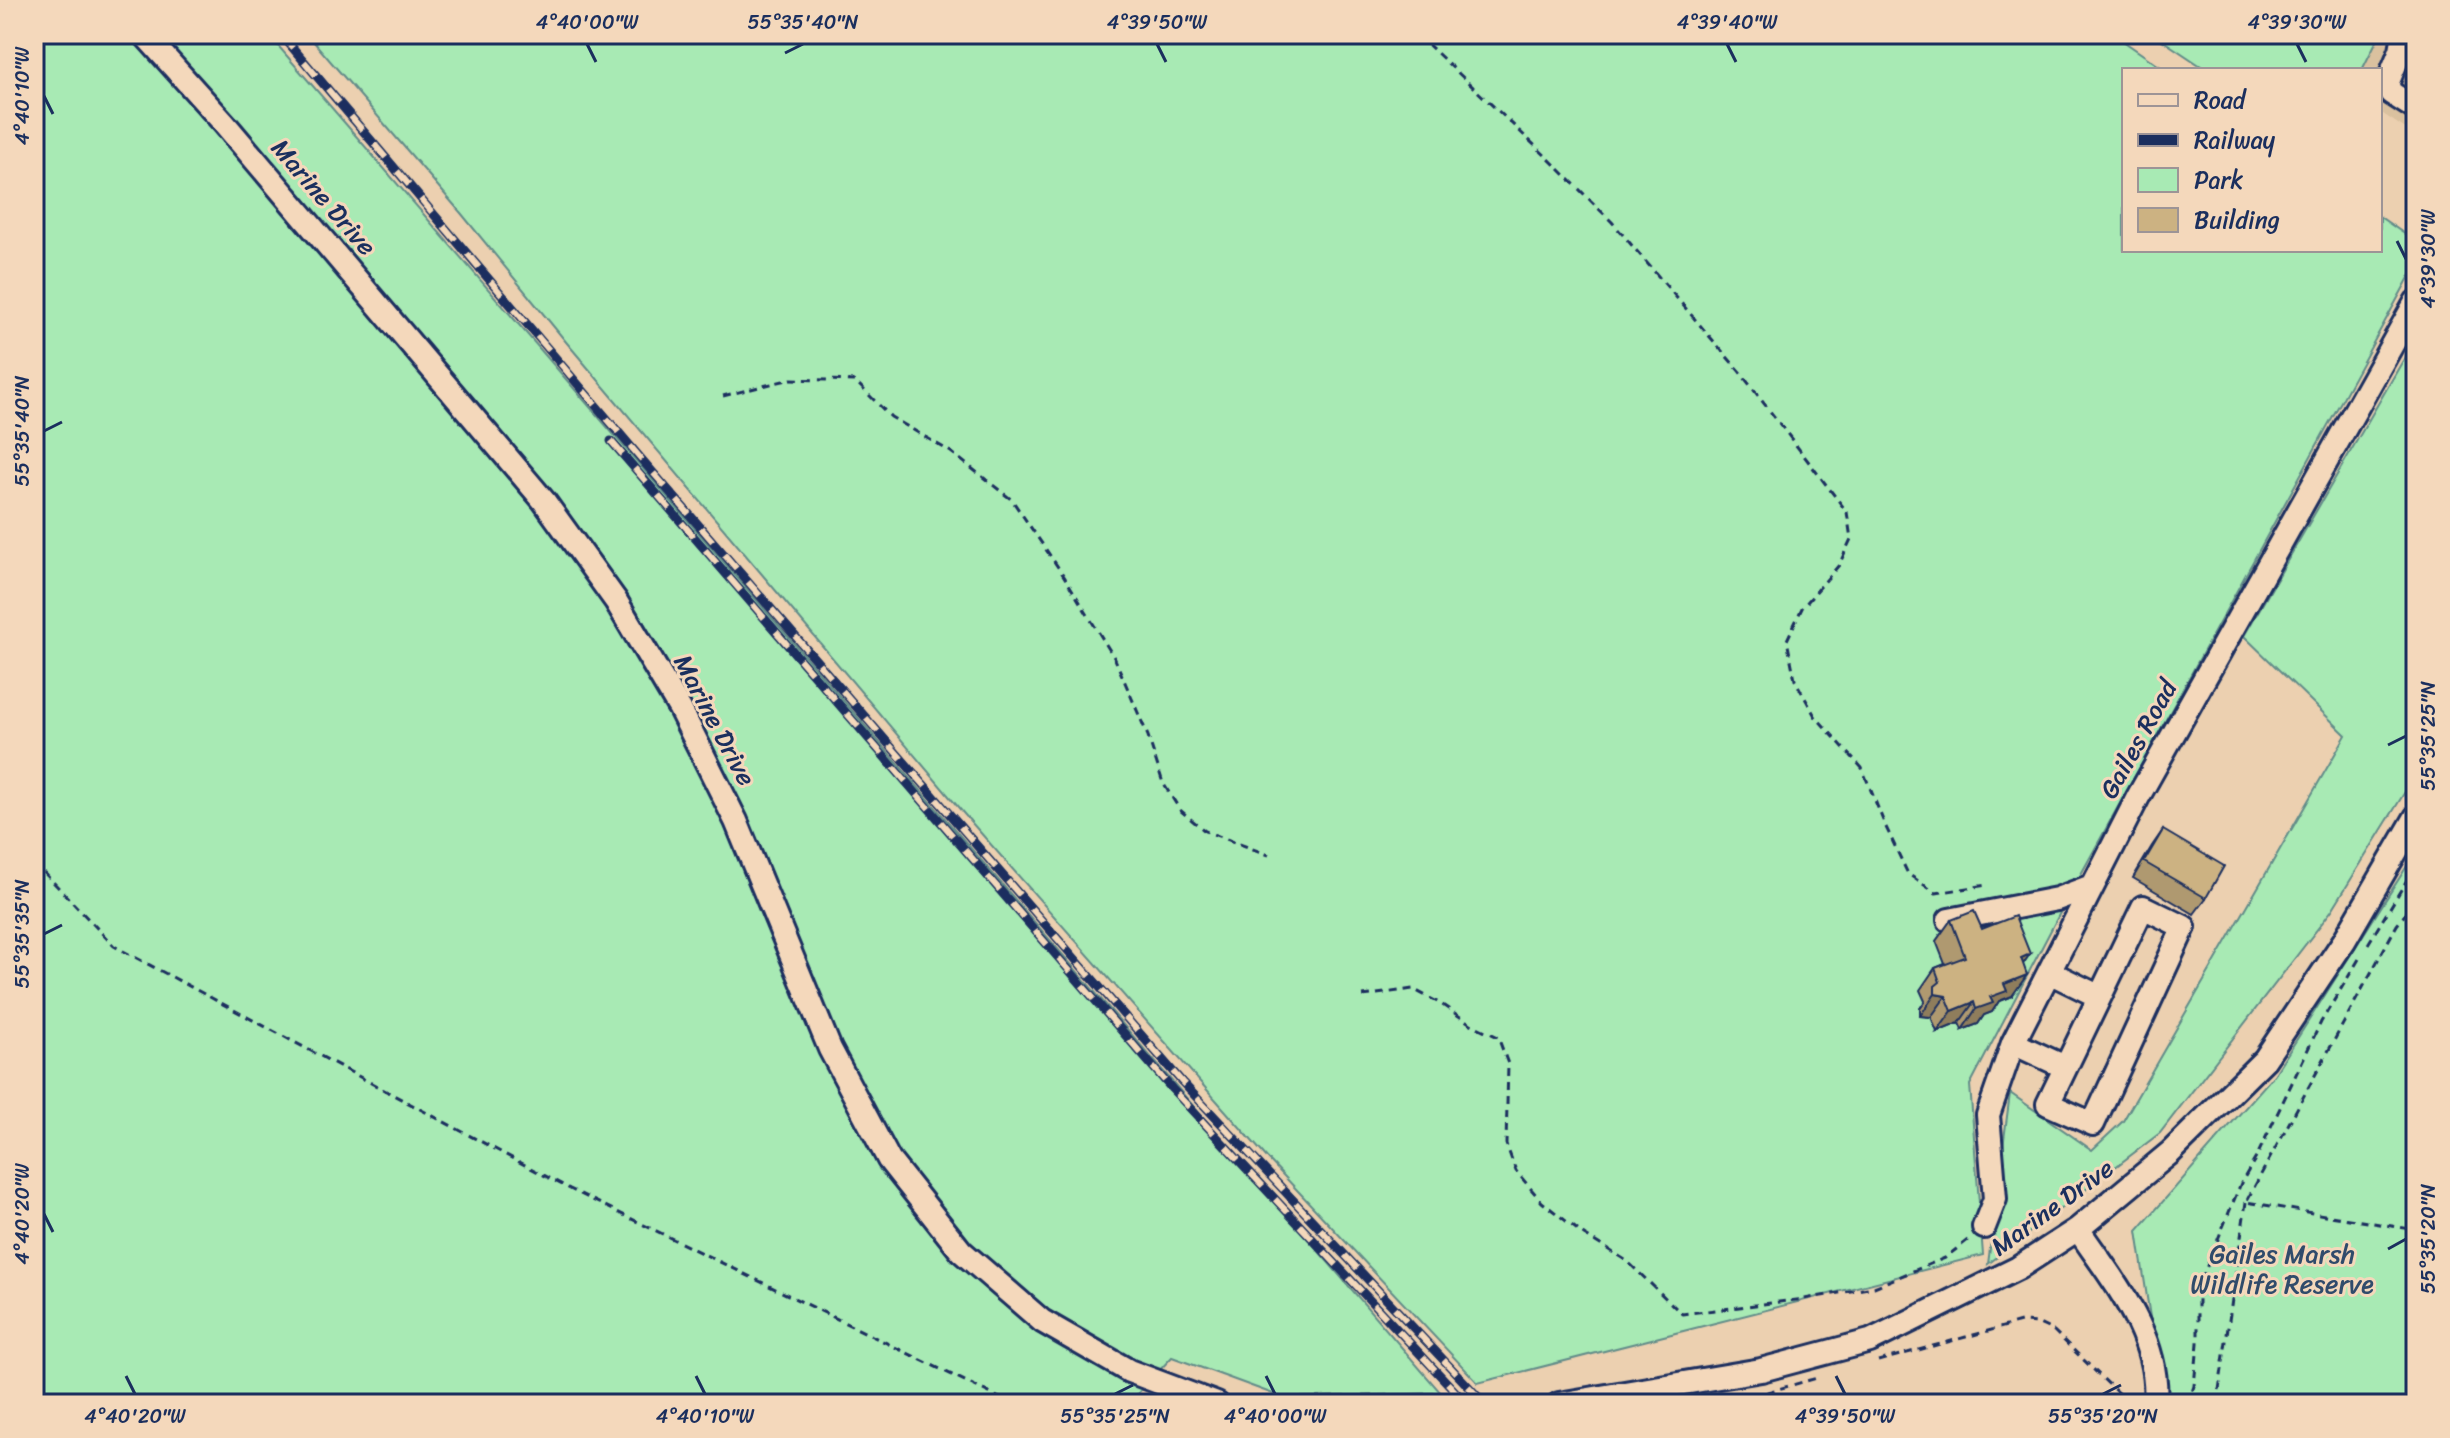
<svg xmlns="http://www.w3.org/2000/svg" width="2450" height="1438" font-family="Sriracha,sans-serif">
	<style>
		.built { fill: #dac19f }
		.green { fill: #a8eab4; stroke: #628c89; stroke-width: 2 }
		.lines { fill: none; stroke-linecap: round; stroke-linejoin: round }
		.minor-casing { stroke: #1b2f5e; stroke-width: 28 }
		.path { stroke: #1b2f5e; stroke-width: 3; stroke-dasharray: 8 6; stroke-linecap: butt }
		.minor { stroke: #f4d8bb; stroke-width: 22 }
		.rail-casing { stroke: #1b2f5e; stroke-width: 9 }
		.rail { stroke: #f4d8bb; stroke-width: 6; stroke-dasharray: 18; stroke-linecap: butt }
		.wall { fill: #af9970; stroke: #1b2f5e; stroke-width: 2 }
		.shaded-wall { fill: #8f7d5b; stroke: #1b2f5e; stroke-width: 2 }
		.building { fill: #ccb282; stroke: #1b2f5e; stroke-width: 2 }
		.ticks { fill: none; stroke: #1b2f5e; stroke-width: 3 }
		.labels { text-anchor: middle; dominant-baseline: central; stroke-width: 6; stroke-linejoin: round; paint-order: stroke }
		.street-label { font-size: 26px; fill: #1b2f5e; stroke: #f4d8bb }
		.park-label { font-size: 26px; fill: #304b6b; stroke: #f4d8bb }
		.neatline { fill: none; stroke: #1b2f5e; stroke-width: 3 }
		.ticks-label { font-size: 20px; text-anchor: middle; fill: #1b2f5e }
	</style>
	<rect width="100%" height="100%" fill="#ecd0b0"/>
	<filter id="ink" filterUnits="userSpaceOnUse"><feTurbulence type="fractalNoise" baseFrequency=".0125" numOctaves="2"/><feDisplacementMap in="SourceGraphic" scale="16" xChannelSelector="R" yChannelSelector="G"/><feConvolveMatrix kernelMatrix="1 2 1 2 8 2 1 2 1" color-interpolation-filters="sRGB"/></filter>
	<g filter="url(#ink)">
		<!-- built -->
		<path class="built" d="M 2380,34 L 2416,34 L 2416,136 L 2380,112 L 2380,70 L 2362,70 Z"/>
		<!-- green -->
		<path class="green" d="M 34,34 L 268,34 L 1441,1393 L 1284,1398 L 1172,1357 L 1128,1404 L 34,1404 Z
			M 307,34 L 2113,34 L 2165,70 L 2124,70 L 2124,250 L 2380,250 L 2380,217 L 2416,242 L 2416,265 L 2064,905 L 1970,1085 L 1983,1255 L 1478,1383 L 1268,1159 L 964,814 L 567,343 L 461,213 Z
			M 2153,34 L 2380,34 L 2362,70 L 2207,70 Z
			M 2416,338 L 2416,774 L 2332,910 L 2160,1133 L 1988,1264 L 2010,1093 L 2092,1150 L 2123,1121 L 2346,735 L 2244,636 Z
			M 2416,852 L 2416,1404 L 2163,1404 L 2137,1231 L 2274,1075 Z"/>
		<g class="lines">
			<!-- minor casing -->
			<g class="minor-casing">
				<path id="minor" d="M 144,34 L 224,123 L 544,501 L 616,601 L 680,709 L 736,821 L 830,1049 L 889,1160 L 961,1251 L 1042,1321 L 1129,1371 L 1217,1404
					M 2404,34 L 2401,50 L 2387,84 L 2391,93 L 2416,109
					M 2143,907 L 2184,927 L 2093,1124 L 2048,1104 Z
					M 1949,920 L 2057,899 L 2089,887
					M 2049,972 L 2098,996
					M 2013,1043 L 2065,1067
					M 1984,1227 L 1995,1199 L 1988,1115 L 2013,1043 L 2138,797 L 2416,302
					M 2078,1229 C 2113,1281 2161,1337 2155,1404
					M 1559,1404 L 1761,1370 L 1870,1341 L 2018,1268 L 2078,1229 L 2171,1152 L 2265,1059 L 2344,941 L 2416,817"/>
			</g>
			<!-- path -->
			<path class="path" d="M 1417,34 L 1548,158 L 1612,222 L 1740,372 L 1847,512 L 1851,539 L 1839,565 L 1802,608 L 1787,640 L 1795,680 L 1815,716 L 1862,768 L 1884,823 L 1908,874 L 1936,893 L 1987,885
				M 723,396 L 791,379 L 855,381 L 891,417 L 951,452 L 1012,500 L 1062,573 L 1115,659 L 1148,736 L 1163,783 L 1180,810 L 1205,831 L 1269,855
				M 34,862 L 114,946 L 570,1189 L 1012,1404
				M 2416,900 L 2397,925 L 2246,1202 L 2416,1230
				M 2368,944 L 2416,865
				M 1363,996 L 1413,989 L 1441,1004 L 1471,1024 L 1498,1037 L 1508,1064 L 1506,1144 L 1516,1171 L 1542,1202 L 1584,1235 L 1627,1261 L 1682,1314 L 1804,1299 L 1874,1287 L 1945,1258 L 1969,1239
				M 1878,1361 L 2021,1322 L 2037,1323 L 2054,1331 L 2129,1404
				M 1698,1404 L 1743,1399 L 1817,1378
				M 2188,1404 L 2194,1386 L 2198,1343 L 2198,1288 L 2241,1183 L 2257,1156 L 2321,1022 L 2362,954
				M 2217,1404 L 2246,1202"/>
			<!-- minor -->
			<use href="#minor" class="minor"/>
			<!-- rail casing -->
			<g class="rail-casing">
				<path id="rail" d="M 281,34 L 643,461 L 1182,1082 L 1485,1404
					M 611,441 L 1172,1089 L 1467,1404"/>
			</g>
			<!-- rail -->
			<use href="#rail" class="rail"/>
		</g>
		<!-- wall -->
		<path class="wall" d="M 2163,830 L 2206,898 L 2194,914 L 2133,878 L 2152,846 Z
			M 1951,920 L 1982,929 L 2023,964 L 2012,996 L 1999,1001 L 1992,1012 L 1984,1015 L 1978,1024 L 1962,1030 L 1959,1023 L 1937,1032 L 1931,1017 L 1920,1016 L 1920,1008 L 1925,1001 L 1920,990 L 1935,968 L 1945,964 L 1936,941 Z"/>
		<!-- shaded-wall -->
		<path class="shaded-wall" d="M 2030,954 L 2015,976 L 2021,958 Z
			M 2027,975 L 2012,996 L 1999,1001 L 1992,1012 L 1984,1015 L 1978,1024 L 1962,1030 L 1976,1009 L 2004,984 Z
			M 1935,994 L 1946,996 L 1931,1017 L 1920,1016 Z
			M 1974,1002 L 1959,1023 L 1937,1032 L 1952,1011 Z"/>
		<!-- building -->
		<path class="building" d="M 2163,830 L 2224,866 L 2206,898 L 2144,862 Z
			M 1974,911 L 1982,929 L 2015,916 L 2030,954 L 2021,958 L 2027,975 L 2004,984 L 2007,991 L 1990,997 L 1993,1003 L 1976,1009 L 1974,1002 L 1952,1011 L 1946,996 L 1935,994 L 1935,986 L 1940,982 L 1935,968 L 1965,957 L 1951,920 Z"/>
	</g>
	<!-- ticks -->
	<path class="ticks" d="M 587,44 L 596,62M 1157,44 L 1166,62M 1727,44 L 1736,62M 2297,44 L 2306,62M 785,53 L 803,44M 44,96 L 53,114M 2397,241 L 2406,259M 44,431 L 62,422M 2388,745 L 2406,736M 44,934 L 62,925M 44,1214 L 53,1232M 2388,1249 L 2406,1239M 126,1376 L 135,1394M 696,1376 L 705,1394M 1266,1376 L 1275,1394M 1836,1376 L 1845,1394M 1115,1394 L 1133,1385M 2103,1394 L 2121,1385"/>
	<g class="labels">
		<!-- street labels -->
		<g class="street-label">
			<text transform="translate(324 197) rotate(49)">Marine Drive</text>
			<text transform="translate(715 720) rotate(62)">Marine Drive</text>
			<text transform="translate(2138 739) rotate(-61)">Gailes Road</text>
			<text transform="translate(2052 1207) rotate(-36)">Marine Drive</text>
		</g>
		<!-- park labels -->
		<g class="park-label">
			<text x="2282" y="1254">Gailes Marsh<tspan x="2282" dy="30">Wildlife Reserve</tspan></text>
		</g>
	</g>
	<!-- margin -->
	<rect width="2450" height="1438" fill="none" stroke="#f4d8bb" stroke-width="88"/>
	<!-- legend -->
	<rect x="2122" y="68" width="260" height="184" fill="#f4d8bb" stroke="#9d9496" stroke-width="2"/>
	<rect x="2138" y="94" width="40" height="12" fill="#f4d8bb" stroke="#9d9496" stroke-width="2"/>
	<text x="2194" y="108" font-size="24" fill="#1b2f5e">Road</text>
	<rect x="2138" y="134" width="40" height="12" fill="#1b2f5e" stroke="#9d9496" stroke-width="2"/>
	<text x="2194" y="148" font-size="24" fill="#1b2f5e">Railway</text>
	<rect x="2138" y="168" width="40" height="24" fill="#a8eab4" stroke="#9d9496" stroke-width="2"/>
	<text x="2194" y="188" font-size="24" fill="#1b2f5e">Park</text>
	<rect x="2138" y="208" width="40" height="24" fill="#ccb282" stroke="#9d9496" stroke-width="2"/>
	<text x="2194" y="228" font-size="24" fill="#1b2f5e">Building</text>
	<rect x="44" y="44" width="2362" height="1350" class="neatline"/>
	<g class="ticks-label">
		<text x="587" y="29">4°40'00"W</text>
		<text x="803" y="29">55°35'40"N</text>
		<text x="1157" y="29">4°39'50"W</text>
		<text x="1727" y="29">4°39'40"W</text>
		<text x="2297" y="29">4°39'30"W</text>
		<text transform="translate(22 96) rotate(-90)" y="7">4°40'10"W</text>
		<text transform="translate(2428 259) rotate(-90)" y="7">4°39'30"W</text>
		<text transform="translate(22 431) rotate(-90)" y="7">55°35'40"N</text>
		<text transform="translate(2428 736) rotate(-90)" y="7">55°35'25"N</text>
		<text transform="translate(22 934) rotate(-90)" y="7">55°35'35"N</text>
		<text transform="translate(22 1214) rotate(-90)" y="7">4°40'20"W</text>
		<text transform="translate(2428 1239) rotate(-90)" y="7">55°35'20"N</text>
		<text x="135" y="1423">4°40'20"W</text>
		<text x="705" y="1423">4°40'10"W</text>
		<text x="1115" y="1423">55°35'25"N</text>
		<text x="1275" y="1423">4°40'00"W</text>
		<text x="1845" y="1423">4°39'50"W</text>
		<text x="2103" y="1423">55°35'20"N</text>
	</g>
</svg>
